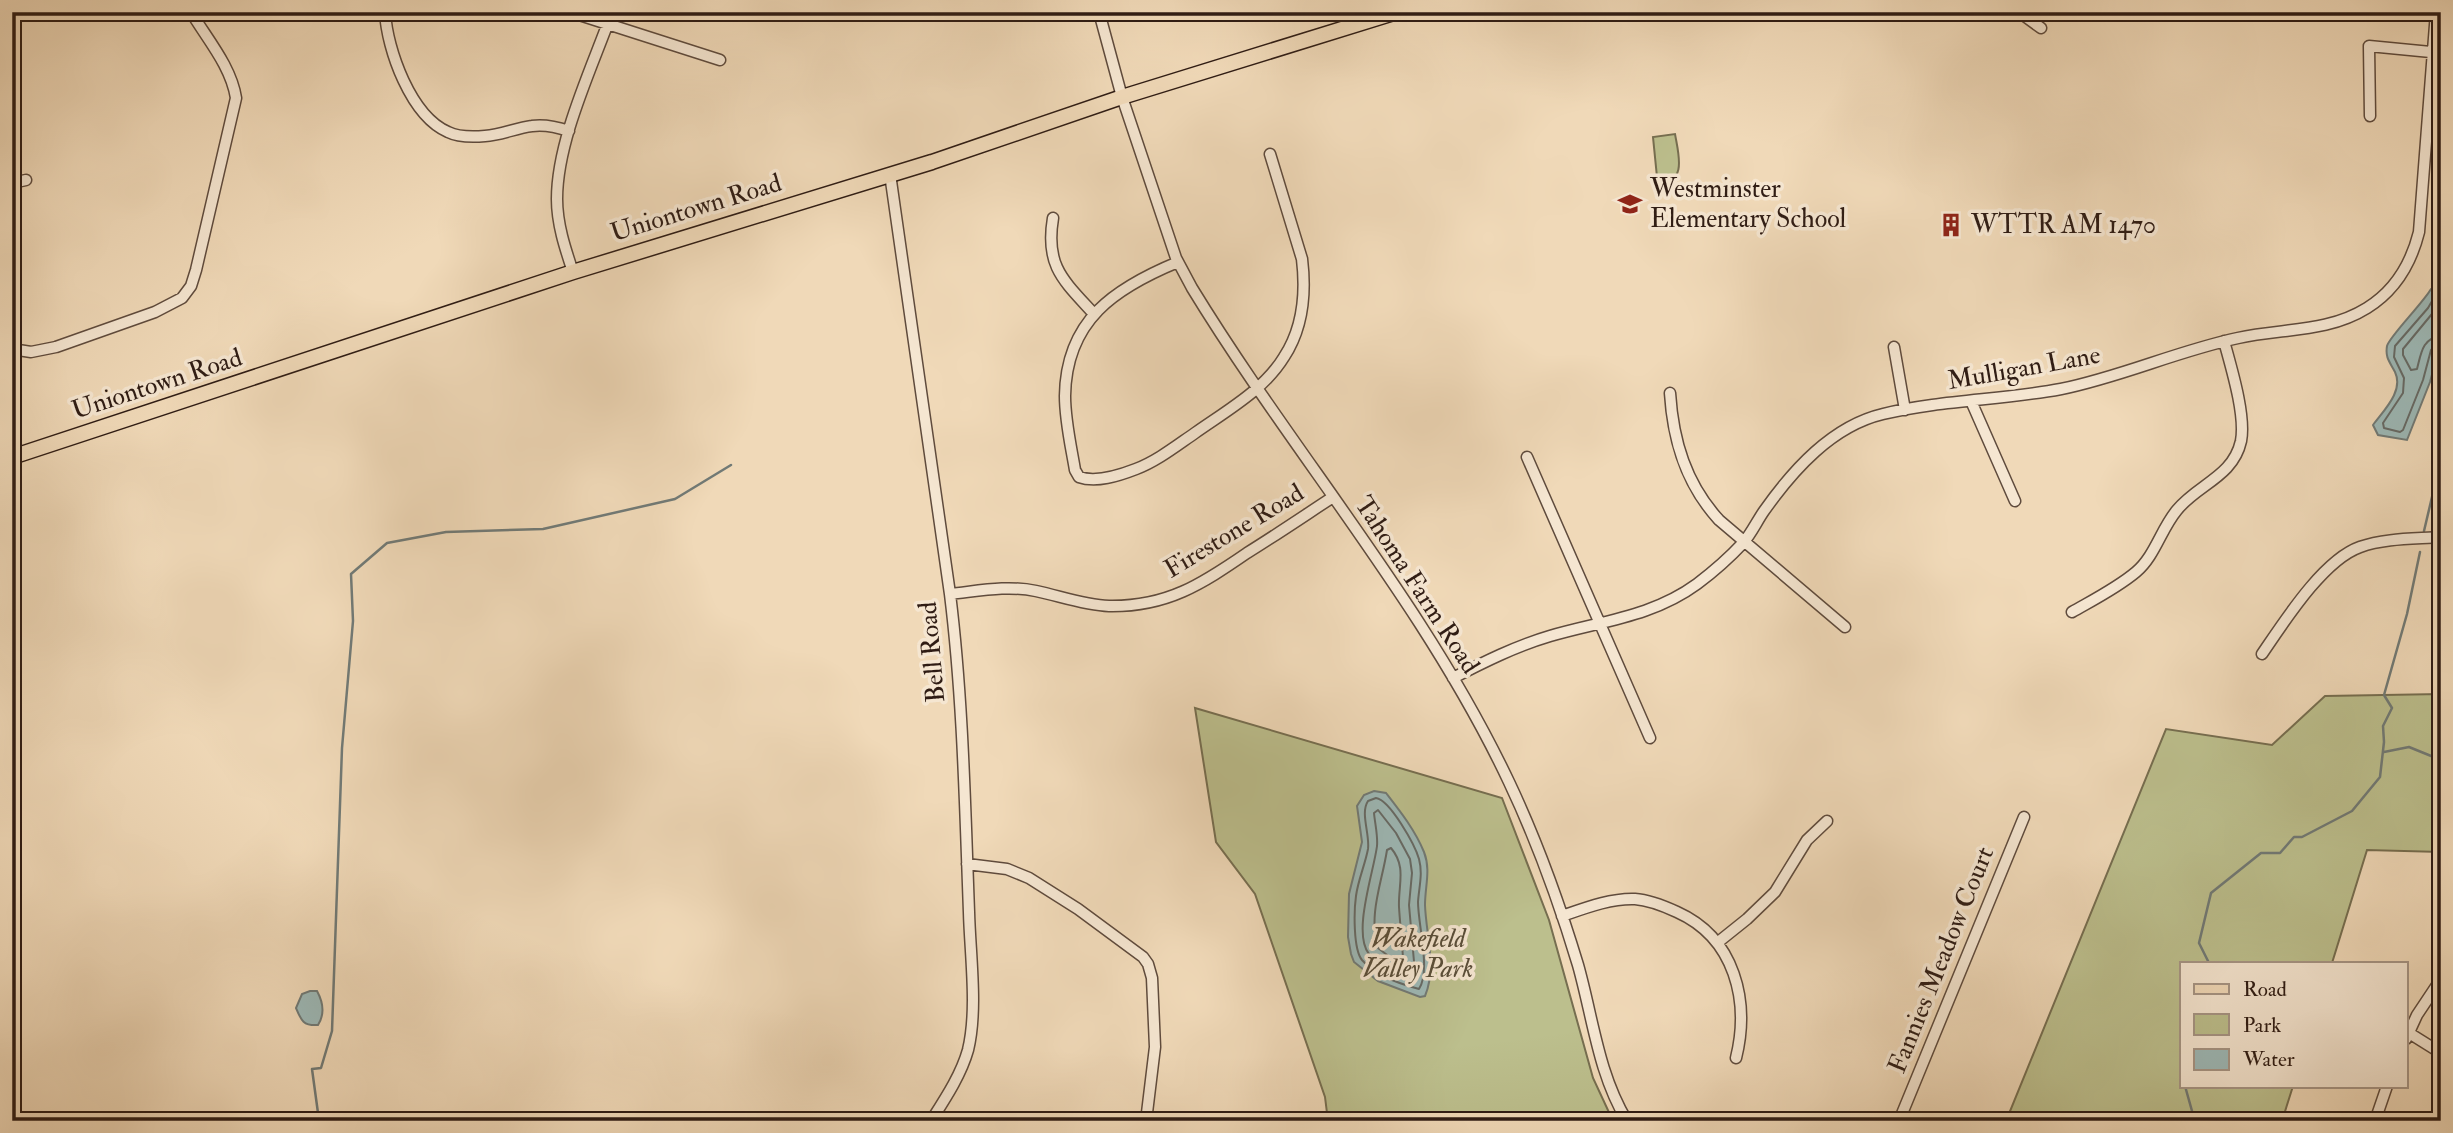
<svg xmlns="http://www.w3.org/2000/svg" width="2453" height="1133" font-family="'IM FELL Double Pica',serif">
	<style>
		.green { fill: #bcbf8d; stroke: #766e50; stroke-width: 2 }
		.water { fill: #9db9b7; stroke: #717a76; stroke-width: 2 }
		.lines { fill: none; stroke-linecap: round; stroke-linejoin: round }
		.shore { stroke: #666a66; stroke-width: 2 }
		.stream { stroke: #717a76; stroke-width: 2.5 }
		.minor-casing { stroke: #5f4b3d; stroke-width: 13 }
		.major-casing { stroke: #2f1c14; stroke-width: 17 }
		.minor { stroke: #f5e6d1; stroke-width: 10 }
		.major { stroke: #f0d9b8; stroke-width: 14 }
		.labels { text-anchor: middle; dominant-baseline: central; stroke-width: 7; stroke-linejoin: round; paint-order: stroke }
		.poi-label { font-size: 26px; fill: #2f1c14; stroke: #f5e6d1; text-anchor: start }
		.street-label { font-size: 26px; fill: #2f1c14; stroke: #f5e6d1 }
		.park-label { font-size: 26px; font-style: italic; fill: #594d38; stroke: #f5e6d1 }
	</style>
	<rect width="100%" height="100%" fill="#f0d9b8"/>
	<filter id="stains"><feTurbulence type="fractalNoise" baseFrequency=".00286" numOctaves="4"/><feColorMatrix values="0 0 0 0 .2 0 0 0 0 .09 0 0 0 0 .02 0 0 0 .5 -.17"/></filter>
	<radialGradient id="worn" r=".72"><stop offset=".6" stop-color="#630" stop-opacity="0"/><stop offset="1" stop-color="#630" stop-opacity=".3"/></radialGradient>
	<!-- green -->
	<path class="green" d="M 1675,134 C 1679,157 1687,180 1658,187 L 1653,137 Z
		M 2441,694 L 2441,852 L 2367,850 L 2332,963 L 2182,963 L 2182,1086 L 2293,1086 L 2282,1121 L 2006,1121 L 2166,729 L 2272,745 L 2325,696 Z
		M 1195,708 L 1502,798 L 1549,920 L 1593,1078 L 1613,1121 L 1328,1121 L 1325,1097 L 1255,894 L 1216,842 Z"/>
	<!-- water -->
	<path class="water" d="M 2441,286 L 2441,341 L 2430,382 L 2407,440 L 2378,435 L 2373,425 C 2384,410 2404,391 2395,372 C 2390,362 2385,358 2387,346 C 2389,337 2423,303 2431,289 Z
		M 1374,791 L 1386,793 C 1400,811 1415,830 1424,852 C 1431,870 1425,886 1425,905 C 1426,935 1437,967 1425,996 L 1420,997 L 1378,981 L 1354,962 L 1351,954 L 1348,937 L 1349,894 L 1362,842 L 1357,806 L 1364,795 Z
		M 310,991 L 317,991 C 323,1002 325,1014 318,1025 C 303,1026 301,1020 296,1008 L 302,994 Z"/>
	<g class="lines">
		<!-- shore -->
		<path class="shore" d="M 2441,293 L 2435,296 L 2428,308 L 2395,346 L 2394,357 L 2404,378 L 2403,393 L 2383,423 L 2384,428 L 2400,432 L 2403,430 L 2423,380 L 2431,350 L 2435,346 L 2441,345
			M 2441,303 L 2403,349 L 2403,355 L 2411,370 L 2417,369 C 2421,354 2422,338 2441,336
			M 1376,798 C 1390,800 1415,845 1419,859 C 1423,874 1419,887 1418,902 C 1418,925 1431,971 1419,989 C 1400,984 1375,975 1362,960 C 1353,949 1354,910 1356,896 C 1358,880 1365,865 1368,849 C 1370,834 1360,813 1368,801 Z
			M 1378,810 L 1396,833 L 1410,859 L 1412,873 L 1409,905 L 1415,973 L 1412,977 C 1398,974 1378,966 1369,954 C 1352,933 1374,871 1377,846 C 1378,836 1375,824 1374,813 Z
			M 1391,848 C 1407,867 1398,885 1399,907 C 1400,924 1402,941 1403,958 L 1400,962 L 1391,958 L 1378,948 C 1368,914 1382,883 1387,850 Z"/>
		<!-- stream -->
		<path class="stream" d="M 2424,531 L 2440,463 L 2437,438 L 2441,431
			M 2384,752 L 2409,747 L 2441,760
			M 2209,963 L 2199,943 L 2211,893 L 2261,853 L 2280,853 L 2294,837 L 2302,837 L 2352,811 L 2380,777 L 2384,742 L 2383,726 L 2392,708 L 2384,695 L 2407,614 L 2420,552
			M 2185,1086 L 2192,1111 L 2188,1121
			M 317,1121 L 318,1113 L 312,1069 L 321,1068 L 332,1031 L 342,748 L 353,621 L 351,574 L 387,543 L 446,532 L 543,529 L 675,499 L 731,465"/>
		<!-- minor casing -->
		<g class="minor-casing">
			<path id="minor" d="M 385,12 C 387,50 411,116 448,132 C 458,137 473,137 485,136 C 501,135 516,128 532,126 C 545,124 557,127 569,131
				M 570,12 L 720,60
				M 1099,12 L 1122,97 L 1176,258 L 1192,288 C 1294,455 1425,604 1509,782 C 1537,841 1559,902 1578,965 C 1593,1018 1598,1073 1627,1121
				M 2019,12 L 2041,28
				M 2370,116 L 2369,46 L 2441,53
				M 890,174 L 950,594 C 963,699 965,806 969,912 C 970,954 978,1009 968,1050 C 961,1075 945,1099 931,1121
				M 12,183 L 26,180
				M 1053,218 C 1045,266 1063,280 1094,314
				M 1178,262 C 1115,288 1066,320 1065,396 C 1065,421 1071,446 1075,470 L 1079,477 C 1096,483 1118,476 1136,469 C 1157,461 1176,446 1195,433 C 1226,411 1264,390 1284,357 C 1303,328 1306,292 1302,259 L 1270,154
				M 573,272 C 565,248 557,224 557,199 C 557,140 592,68 612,12
				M 1894,347 L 1905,410
				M 12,349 L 31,352 L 56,347 L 155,312 L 182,298 L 191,286 L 196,270 L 236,98 C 231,66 207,39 191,12
				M 1670,393 C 1673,441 1686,484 1719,520 L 1845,627
				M 1971,401 L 2015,501
				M 1527,457 L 1650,738
				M 950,594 C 979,591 1007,585 1036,591 C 1060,596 1084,605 1109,606 C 1167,607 1202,584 1247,553 C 1276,535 1304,516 1333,497
				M 2072,612 C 2093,600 2117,588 2136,572 C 2155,556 2161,529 2177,510 C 2198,484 2233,477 2241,441 C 2246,415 2231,367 2224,341
				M 2262,654 C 2284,622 2323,560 2360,547 C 2385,538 2415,539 2441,537
				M 1453,678 C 1484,662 1516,646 1550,636 C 1601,621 1652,617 1697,584 C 1713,572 1729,558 1743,543 C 1751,534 1757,521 1764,511 C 1793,470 1832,426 1883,414 C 1941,400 2002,400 2061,389 C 2121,377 2177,351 2238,338 C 2282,328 2327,333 2367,308 C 2396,290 2411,264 2419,232 L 2436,12
				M 967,864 L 1007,869 L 1029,878 L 1078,909 L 1143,957 L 1148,964 L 1152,978 L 1155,1047 L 1146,1121
				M 1562,916 C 1585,908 1611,898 1635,899 C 1650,900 1664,906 1677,912 C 1735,938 1750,1001 1736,1058
				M 1717,943 L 1747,919 L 1775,892 L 1807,840 L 1827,821
				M 2409,1033 L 2441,1053
				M 2406,1039 L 2417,1015 L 2441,979
				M 1899,1121 L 2024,817
				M 2375,1121 L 2387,1086"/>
		</g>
		<!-- major casing -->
		<g class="major-casing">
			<path id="major" d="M 12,457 L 573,272 L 932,162 L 1122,97 L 1397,12"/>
		</g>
		<!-- minor -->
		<use href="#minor" class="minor"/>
		<!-- major -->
		<use href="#major" class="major"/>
	</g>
	<!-- icons -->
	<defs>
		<g id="school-bare" transform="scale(1.89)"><path d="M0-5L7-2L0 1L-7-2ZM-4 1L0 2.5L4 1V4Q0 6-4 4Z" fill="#8f2418" stroke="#f5e6d1" stroke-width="2.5" paint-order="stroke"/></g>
		<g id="building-bare" transform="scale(1.89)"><path d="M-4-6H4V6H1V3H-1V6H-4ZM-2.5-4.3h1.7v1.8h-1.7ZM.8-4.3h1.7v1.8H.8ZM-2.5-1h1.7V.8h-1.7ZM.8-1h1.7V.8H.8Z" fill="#8f2418" stroke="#f5e6d1" stroke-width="2.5" paint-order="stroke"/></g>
	</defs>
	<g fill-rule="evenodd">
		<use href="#school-bare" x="1630" y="204"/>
		<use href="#building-bare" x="1951" y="225"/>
	</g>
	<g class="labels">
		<!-- poi labels -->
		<g class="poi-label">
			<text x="1650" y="189">Westminster<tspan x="1650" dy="30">Elementary School</tspan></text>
			<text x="1971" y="225">WTTR AM 1470</text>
		</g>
		<!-- street labels -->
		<g class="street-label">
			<text transform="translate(696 208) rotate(-17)">Uniontown Road</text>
			<text transform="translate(2024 368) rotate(-10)">Mulligan Lane</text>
			<text transform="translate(157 384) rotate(-18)">Uniontown Road</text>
			<text transform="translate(1234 531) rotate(-31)">Firestone Road</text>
			<text transform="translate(1417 585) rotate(57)">Tahoma Farm Road</text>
			<text transform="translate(932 652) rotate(-95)">Bell Road</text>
			<text transform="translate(1941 960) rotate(-68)">Fannies Meadow Court</text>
		</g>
		<!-- park labels -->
		<g class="park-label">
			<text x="1418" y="939">Wakefield<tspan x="1418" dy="30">Valley Park</tspan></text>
		</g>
	</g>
	<!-- margin -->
	<rect width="2453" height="1133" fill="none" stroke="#f0d9b8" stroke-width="42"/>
	<rect x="14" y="14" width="2425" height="1105" fill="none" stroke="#2f1c14" stroke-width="3.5"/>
	<rect x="21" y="21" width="2411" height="1091" fill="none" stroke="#2f1c14" stroke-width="2"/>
	<!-- legend -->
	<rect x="2180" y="962" width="228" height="126" fill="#f5e6d1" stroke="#a69585" stroke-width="2"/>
	<rect x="2194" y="984" width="35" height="10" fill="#f0d9b8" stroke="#a69585" stroke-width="2"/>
	<text x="2243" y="996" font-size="21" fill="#2f1c14">Road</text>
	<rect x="2194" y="1014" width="35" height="21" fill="#bcbf8d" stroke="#a69585" stroke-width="2"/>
	<text x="2243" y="1032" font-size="21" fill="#2f1c14">Park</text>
	<rect x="2194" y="1049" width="35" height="21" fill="#9db9b7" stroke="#a69585" stroke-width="2"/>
	<text x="2243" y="1066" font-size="21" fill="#2f1c14">Water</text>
	<rect width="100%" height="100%" filter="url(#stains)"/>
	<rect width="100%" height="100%" fill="url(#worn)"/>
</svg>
